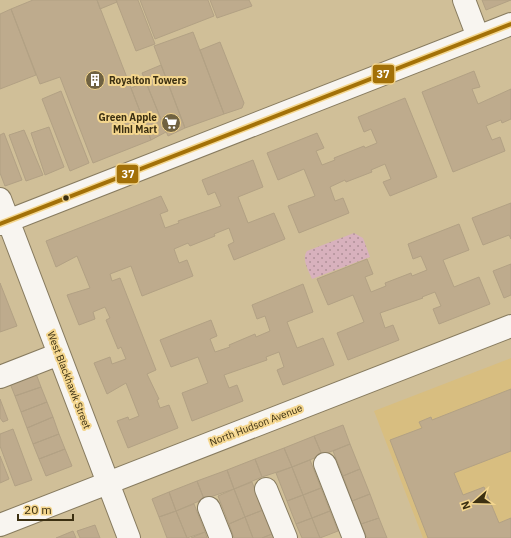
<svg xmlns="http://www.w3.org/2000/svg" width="511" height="538" font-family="'IBM Plex Sans',sans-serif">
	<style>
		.built { fill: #d8be80 }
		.park { fill: url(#park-dots) }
		.building { fill: #beab8d; stroke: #b2a184 }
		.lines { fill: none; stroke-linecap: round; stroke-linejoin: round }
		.minor-casing { stroke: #877b5f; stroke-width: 24 }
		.minor { stroke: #f8f5f0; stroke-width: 22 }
		.bus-1-casing { stroke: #f4d68e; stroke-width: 7 }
		.bus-1 { stroke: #a37108; stroke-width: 4 }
		.bus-dot { fill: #3c3012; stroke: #f4d68e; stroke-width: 1.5 }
		.labels { text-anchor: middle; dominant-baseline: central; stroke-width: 4; stroke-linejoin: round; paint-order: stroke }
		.poi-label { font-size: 10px; font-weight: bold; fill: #3c3012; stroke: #f4d68e; text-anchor: start }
		.street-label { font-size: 10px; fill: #3c3012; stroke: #f4d68e }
		.line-badge { stroke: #f4d68e; stroke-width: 1.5 }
		.badge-label { font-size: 11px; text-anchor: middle; font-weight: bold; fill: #fff }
	</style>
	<defs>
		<pattern id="park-dots" width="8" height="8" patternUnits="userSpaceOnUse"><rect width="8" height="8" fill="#d8b1bd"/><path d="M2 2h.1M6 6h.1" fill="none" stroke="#b09098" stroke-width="1.8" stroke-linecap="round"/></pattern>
	</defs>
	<rect width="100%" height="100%" fill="#d0bf98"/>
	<!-- built -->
	<path class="built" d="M 511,358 L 511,538 L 423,538 L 374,411 Z"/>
	<!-- park -->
	<path class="park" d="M 354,233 L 363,238 L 370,257 L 312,279 C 309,271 301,259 307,251 Z"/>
	<!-- building -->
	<path class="building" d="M 33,0 L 97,0 L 151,140 L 93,163 L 60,77 L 40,84 L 11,9 Z
		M 97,0 L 116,0 L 117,2 L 100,9 Z
		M 116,0 L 138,0 L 155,44 L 136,51 Z
		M 140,0 L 208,0 L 214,16 L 155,39 Z
		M 210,0 L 249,0 L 252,6 L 217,18 Z
		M 482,0 L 511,0 L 486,10 Z
		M 11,9 L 36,75 L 0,89 L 0,14 Z
		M 193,32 L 224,114 L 185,128 L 154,46 Z
		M 220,42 L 244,103 L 242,108 L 224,114 L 200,50 Z
		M 161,65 L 185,128 L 168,136 L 142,73 Z
		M 474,71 L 480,87 L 472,89 L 478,104 L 511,89 L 511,119 L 502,123 L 501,120 L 486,126 L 492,140 L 500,137 L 505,151 L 453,172 L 422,92 Z
		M 146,82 L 166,132 L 151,140 L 131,88 Z
		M 61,91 L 89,163 L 70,171 L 42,99 Z
		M 405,98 L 437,177 L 390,196 L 383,182 L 391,179 L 385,164 L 371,170 L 372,172 L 346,182 L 345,180 L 330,187 L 335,201 L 343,198 L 349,213 L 299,233 L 288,206 L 315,196 L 304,169 L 278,180 L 267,153 L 317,133 L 324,148 L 316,151 L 322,165 L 335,160 L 334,158 L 364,146 L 365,148 L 377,143 L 371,129 L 364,132 L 358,117 Z
		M 49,127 L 64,167 L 45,175 L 31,133 Z
		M 24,130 L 43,175 L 26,181 L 9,135 Z
		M 4,133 L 22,180 L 5,186 L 0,173 L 0,135 Z
		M 253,160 L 263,187 L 238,197 L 248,223 L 274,213 L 285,239 L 234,260 L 228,245 L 234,242 L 229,228 L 214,234 L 215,236 L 190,246 L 188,243 L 174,249 L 179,263 L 187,260 L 193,276 L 142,296 L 131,266 L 110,274 L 112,281 L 120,278 L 156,370 L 147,374 L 159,399 L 157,400 L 160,408 L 169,405 L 178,428 L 128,448 L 117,421 L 128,417 L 129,420 L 139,416 L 126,383 L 107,394 L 94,363 L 110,357 L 112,364 L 126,359 L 121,347 L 118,349 L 106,320 L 110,318 L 105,307 L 93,312 L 95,319 L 79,325 L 67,295 L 90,288 L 77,256 L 56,267 L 46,241 L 161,196 L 168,211 L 160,214 L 165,228 L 179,223 L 178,221 L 221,206 L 215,192 L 208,195 L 202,180 Z
		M 511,203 L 511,239 L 509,235 L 483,245 L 472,218 Z
		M 459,224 L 469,250 L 443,260 L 454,287 L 479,277 L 490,304 L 439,324 L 433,309 L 441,306 L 435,292 L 422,297 L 423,298 L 380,313 L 385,328 L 393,325 L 399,340 L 348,360 L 337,333 L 364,322 L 353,295 L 328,305 L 317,279 L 367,259 L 373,274 L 365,277 L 371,292 L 386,286 L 385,283 L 411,273 L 412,276 L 427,270 L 421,256 L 413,259 L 408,244 Z
		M 511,264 L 511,295 L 504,298 L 493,271 Z
		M 0,283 L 17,326 L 0,332 Z
		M 303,284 L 313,312 L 287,322 L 297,348 L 323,338 L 334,365 L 283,385 L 277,370 L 284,367 L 279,352 L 266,357 L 267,360 L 224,375 L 229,388 L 237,385 L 243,401 L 192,421 L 182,393 L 208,383 L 198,357 L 171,367 L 160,340 L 211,320 L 217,336 L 210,339 L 215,352 L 230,347 L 229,345 L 255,334 L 256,337 L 270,331 L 265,316 L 257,319 L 252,305 Z
		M 35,371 L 41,387 L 15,396 L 9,381 Z
		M 41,387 L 47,402 L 21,412 L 15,396 Z
		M 511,389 L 511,451 L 454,473 L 463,495 L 484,487 L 499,523 L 511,518 L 511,538 L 428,538 L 390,440 L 422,428 L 419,422 L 431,417 L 432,420 Z
		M 0,399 L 8,420 L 3,422 L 0,418 Z
		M 47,402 L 53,417 L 27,428 L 21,412 Z
		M 53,417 L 59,434 L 33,444 L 27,428 Z
		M 343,425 L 350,444 L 322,455 L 314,436 Z
		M 13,429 L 32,480 L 15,486 L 0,446 L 0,434 Z
		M 59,434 L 65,449 L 39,459 L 33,444 Z
		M 314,436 L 322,455 L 292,467 L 284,448 Z
		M 350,444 L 360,469 L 343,476 L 333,451 Z
		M 284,448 L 292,467 L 262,477 L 255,459 Z
		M 65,449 L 72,466 L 46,476 L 39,459 Z
		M 0,456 L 9,479 L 0,483 Z
		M 255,459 L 262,477 L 234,489 L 227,470 Z
		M 310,460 L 321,488 L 303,495 L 292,467 Z
		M 292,467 L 303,495 L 287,501 L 276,473 Z
		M 360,469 L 370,494 L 352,501 L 343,476 Z
		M 227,470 L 234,489 L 204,499 L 197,481 Z
		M 197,481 L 204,499 L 176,511 L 169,492 Z
		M 252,482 L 263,510 L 245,517 L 234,489 Z
		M 321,488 L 330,511 L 312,518 L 303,495 Z
		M 234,489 L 245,517 L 229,524 L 218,496 Z
		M 169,492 L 176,511 L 159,517 L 152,499 Z
		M 370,494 L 379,518 L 361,524 L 352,501 Z
		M 303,495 L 312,518 L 296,524 L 287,501 Z
		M 194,504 L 205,532 L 187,538 L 176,511 Z
		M 263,510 L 272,534 L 262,538 L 253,538 L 245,517 Z
		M 176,511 L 187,538 L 167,538 L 159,517 Z
		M 330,511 L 338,531 L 320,538 L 312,518 Z
		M 245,517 L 253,538 L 234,538 L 229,524 Z
		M 312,518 L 320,538 L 302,538 L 296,524 Z
		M 379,518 L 387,538 L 367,538 L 361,524 Z
		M 95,525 L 100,538 L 80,538 L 77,531 Z
		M 73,531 L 76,538 L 56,538 Z
		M 205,532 L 207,538 L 191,538 Z
		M 272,534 L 274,538 L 262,538 Z"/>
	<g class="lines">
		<!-- minor casing -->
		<g class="minor-casing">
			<path id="minor" d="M 464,0 L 478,37
				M 0,199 L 129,538
				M 0,224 L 511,24
				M 0,377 L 59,354
				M 325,464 L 354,538
				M 266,489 L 286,538
				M 209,508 L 221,538
				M 0,525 L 511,326"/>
		</g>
		<!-- minor -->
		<use href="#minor" class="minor"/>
		<!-- bus-1 casing -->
		<g class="bus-1-casing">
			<path id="bus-1" d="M 0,224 L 511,24"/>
		</g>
		<!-- bus-1 -->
		<use href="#bus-1" class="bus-1"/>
	</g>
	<!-- icons -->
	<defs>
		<g id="building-disc" transform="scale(1)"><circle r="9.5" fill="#706241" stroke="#f4d68e"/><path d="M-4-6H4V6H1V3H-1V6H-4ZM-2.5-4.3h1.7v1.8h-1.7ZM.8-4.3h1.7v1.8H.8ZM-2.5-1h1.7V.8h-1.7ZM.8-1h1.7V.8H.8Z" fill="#fff"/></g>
		<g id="supermarket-disc" transform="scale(1)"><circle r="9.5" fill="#706241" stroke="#f4d68e"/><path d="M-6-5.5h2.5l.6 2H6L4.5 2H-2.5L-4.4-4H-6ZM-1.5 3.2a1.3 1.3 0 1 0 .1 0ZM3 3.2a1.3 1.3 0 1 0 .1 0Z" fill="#fff"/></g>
	</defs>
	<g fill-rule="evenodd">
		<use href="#building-disc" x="95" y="80"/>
		<use href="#supermarket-disc" x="171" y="123"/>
	</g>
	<!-- markers -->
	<circle class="bus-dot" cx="66" cy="198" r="3.5"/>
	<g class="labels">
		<!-- poi labels -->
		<g class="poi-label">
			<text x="109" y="80">Royalton Towers</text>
			<text x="157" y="117" text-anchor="end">Green Apple<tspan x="157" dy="12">Mini Mart</tspan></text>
		</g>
		<!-- street labels -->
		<g class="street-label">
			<text transform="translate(69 380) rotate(69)">West Blackhawk Street</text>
			<text transform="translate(256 425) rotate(-21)">North Hudson Avenue</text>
		</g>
	</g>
	<g class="line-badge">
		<rect x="372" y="64" width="23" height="20" rx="4" fill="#a37108"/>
		<rect x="116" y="164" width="23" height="20" rx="4" fill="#a37108"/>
	</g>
	<g class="badge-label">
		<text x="383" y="78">37</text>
		<text x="128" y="178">37</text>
	</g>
	<!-- north arrow -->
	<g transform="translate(475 502) rotate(250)" stroke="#f4d68e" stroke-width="3" paint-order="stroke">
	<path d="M0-3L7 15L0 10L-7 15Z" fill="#3c3012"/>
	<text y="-6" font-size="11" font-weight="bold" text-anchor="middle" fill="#3c3012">N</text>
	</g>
	<!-- scale -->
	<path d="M18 514v6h55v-6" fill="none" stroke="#3c3012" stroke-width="2"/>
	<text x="24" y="514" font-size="12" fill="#3c3012" stroke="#f4d68e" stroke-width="3" paint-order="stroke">20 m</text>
</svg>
